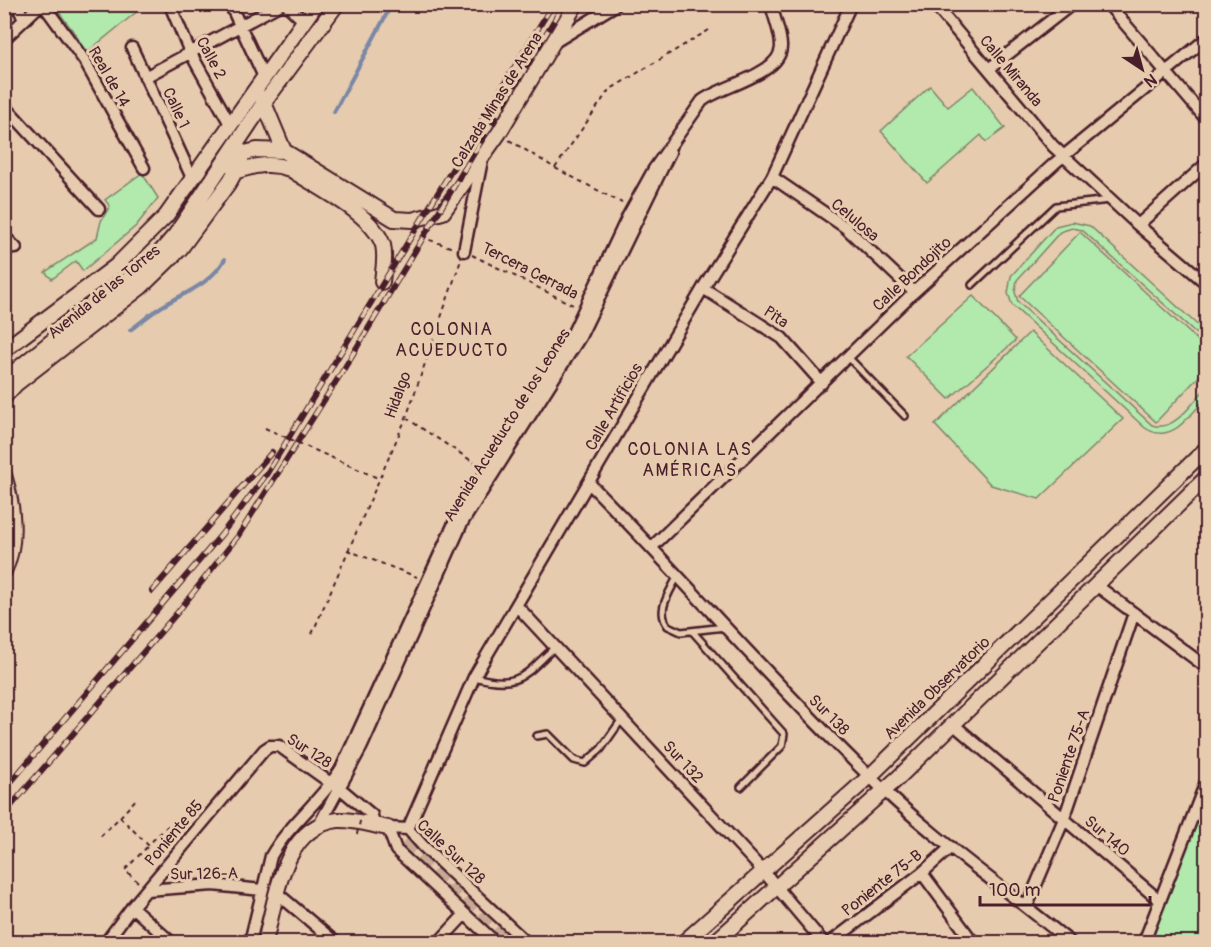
<svg xmlns="http://www.w3.org/2000/svg" width="1211" height="947" font-family="Pangolin,sans-serif">
	<style>
		.green { fill: #b2e9ac; stroke: #7e846c; stroke-width: 1.5 }
		.lines { fill: none; stroke-linecap: round; stroke-linejoin: round }
		.stream { stroke: #7a87a5; stroke-width: 4 }
		.secondary-tunnel { stroke: #c7a994; stroke-width: 14; stroke-dasharray: 14 7; stroke-linecap: butt }
		.lane-casing { stroke: #4a1f2b; stroke-width: 10 }
		.street-casing { stroke: #4a1f2b; stroke-width: 15 }
		.secondary-casing { stroke: #4a1f2b; stroke-width: 18 }
		.path { stroke: #4a1f2b; stroke-width: 2; stroke-dasharray: 4.5 4.5; stroke-linecap: butt }
		.lane { stroke: #e6cbae; stroke-width: 5 }
		.street { stroke: #e6cbae; stroke-width: 10 }
		.secondary { stroke: #e6cbae; stroke-width: 14 }
		.rail-casing { stroke: #4a1f2b; stroke-width: 6 }
		.rail { stroke: #e6cbae; stroke-width: 4; stroke-dasharray: 11; stroke-linecap: butt }
		.path-bridge { stroke: #4a1f2b; stroke-width: 2; stroke-dasharray: 4.5 4.5; stroke-linecap: butt }
		.labels { text-anchor: middle; dominant-baseline: central; stroke-width: 6; stroke-linejoin: round; paint-order: stroke }
		.street-label { font-size: 16px; fill: #4a1f2b; stroke: #e6cbae }
		.neighbourhood-label { font-size: 18px; letter-spacing: 1.5px; fill: #4a1f2b; stroke: #e6cbae }
	</style>
	<rect width="100%" height="100%" fill="#e6cbae"/>
	<filter id="ink" filterUnits="userSpaceOnUse"><feTurbulence type="fractalNoise" baseFrequency=".0167" numOctaves="2"/><feDisplacementMap in="SourceGraphic" scale="12" xChannelSelector="R" yChannelSelector="G"/><feConvolveMatrix kernelMatrix="1 2 1 2 8 2 1 2 1" color-interpolation-filters="sRGB"/></filter>
	<g filter="url(#ink)">
		<!-- green -->
		<path class="green" d="M 58,4 L 145,4 L 145,5 L 86,53 L 76,35 L 55,7 Z
			M 930,86 L 948,107 L 973,87 L 1005,128 L 986,142 L 981,135 L 927,183 L 881,131 Z
			M 142,173 L 158,198 L 136,226 L 83,271 L 76,261 L 52,279 L 45,272 L 97,238 L 101,221 L 110,206 L 105,200 Z
			M 1072,222 L 1090,226 L 1206,333 L 1206,342 L 1082,230 L 1072,228 L 1060,232 L 1017,280 L 1015,292 L 1018,302 L 1152,425 C 1174,433 1193,402 1206,388 L 1206,398 C 1190,415 1170,447 1144,427 L 1012,305 L 1008,293 L 1011,276 L 1056,226 Z
			M 1080,232 L 1206,348 L 1206,369 L 1156,422 L 1019,296 Z
			M 973,296 L 1016,340 L 949,399 L 906,356 Z
			M 1030,332 L 1123,419 L 1039,499 L 991,485 L 935,425 Z
			M 1206,799 L 1206,942 L 1149,942 Z"/>
		<g class="lines">
			<!-- stream -->
			<path class="stream" d="M 334,112 L 392,4
				M 130,330 C 140,323 150,314 161,307 C 184,293 211,284 225,259"/>
			<!-- secondary-tunnel -->
			<path class="secondary-tunnel" d="M 388,828 L 509,942"/>
			<!-- lane casing -->
			<g class="lane-casing">
				<path id="lane" d="M 972,285 L 1056,206 L 1110,200
					M 848,357 L 905,416
					M 678,575 C 671,591 655,610 668,626 L 681,632 L 725,627
					M 693,632 L 784,734 L 782,746 L 741,787
					M 474,677 C 520,689 523,676 555,647
					M 537,736 L 548,734 L 574,760 L 585,763 L 601,749 L 622,719"/>
			</g>
			<!-- street casing -->
			<g class="street-casing">
				<path id="street" d="M 17,4 L 24,20
					M 43,4 L 84,60 L 144,168
					M 230,4 L 264,77
					M 286,4 L 304,21
					M 934,4 L 1053,146 L 1138,225 L 1206,283
					M 1108,4 L 1206,119
					M 170,5 L 190,52 L 230,124
					M 4,10 L 17,5
					M 4,39 L 41,4
					M 553,43 L 617,4
					M 132,48 L 193,180
					M 990,68 L 1072,4
					M 145,77 L 281,4
					M 4,105 L 99,209
					M 772,177 L 845,227 L 914,292
					M 1138,225 L 1206,164
					M 4,236 L 16,248
					M 464,251 L 482,160
					M 703,288 L 782,338 L 822,383
					M 589,483 C 684,579 771,681 868,775 C 930,836 1003,887 1070,942
					M 652,547 L 914,292 L 1055,163 L 1206,39
					M 1096,585 L 1206,667
					M 517,606 L 764,872 L 823,942
					M 953,724 L 1159,900
					M 341,789 L 372,815 L 374,826
					M 319,825 L 362,746 L 462,523 L 580,337 L 670,152
					M 408,829 L 474,677 L 703,288 L 772,177 L 851,4
					M 922,873 L 973,942
					M 147,890 L 213,885 L 262,890
					M 277,893 L 335,942
					M 1027,906 L 1064,819 L 1134,613
					M 132,907 L 171,942
					M 106,942 L 132,907 L 264,750 L 270,746 L 279,746 L 332,784
					M 250,942 L 271,856 C 289,824 321,801 341,769 L 456,519 L 571,337 L 628,216 L 654,169 L 702,101 C 721,86 782,74 781,46 C 781,33 774,18 771,4
					M 439,942 L 465,914
					M 495,942 L 396,850 L 388,828 L 408,829 L 423,846 L 526,942
					M 831,942 L 922,873 L 951,847
					M 1144,942 L 1206,782"/>
			</g>
			<!-- secondary casing -->
			<g class="secondary-casing">
				<path id="secondary" d="M 262,98 L 284,151
					M 226,164 L 241,154 L 257,150 L 284,151 L 394,219 L 412,220 L 443,212 L 499,133 L 576,4
					M 237,171 C 256,165 271,162 290,169 C 318,188 372,213 383,245 C 386,257 383,270 382,282
					M 4,350 L 116,266 L 166,216 L 316,4
					M 4,380 L 157,256 L 176,234 L 263,104 L 337,4
					M 4,397 L 16,384 L 141,287 L 180,249 L 230,181 L 241,161 L 241,151
					M 4,475 C 13,504 18,544 4,571
					M 265,942 C 276,901 282,826 338,820 C 354,819 371,825 388,828
					M 684,942 L 869,777 L 1206,449
					M 715,942 L 898,778 L 1206,478"/>
			</g>
			<!-- path -->
			<path class="path" d="M 509,140 L 555,168 L 622,203
				M 555,168 L 609,90 L 709,30
				M 421,237 L 453,248
				M 472,255 L 575,306
				M 406,418 L 478,465
				M 265,428 L 380,479
				M 347,550 L 417,577
				M 312,634 L 406,418 L 461,260
				M 120,817 L 138,797
				M 101,836 L 120,817 L 148,845 L 168,826 L 179,836
				M 138,882 L 125,870 L 148,846"/>
			<!-- lane -->
			<use href="#lane" class="lane"/>
			<!-- street -->
			<use href="#street" class="street"/>
			<!-- secondary -->
			<use href="#secondary" class="secondary"/>
			<!-- rail casing -->
			<g class="rail-casing">
				<path id="rail" d="M 152,591 L 272,452
					M 4,790 L 221,535 L 266,475 L 553,4
					M 4,814 L 177,613 L 238,536 L 342,372 L 564,4"/>
			</g>
			<!-- rail -->
			<use href="#rail" class="rail"/>
			<!-- path-bridge -->
			<path class="path-bridge" d="M 357,834 L 362,813"/>
		</g>
	</g>
	<g class="labels">
		<!-- street labels -->
		<g class="street-label">
			<text transform="translate(211 58) rotate(62)">Calle 2</text>
			<text transform="translate(1011 71) rotate(50)">Calle Miranda</text>
			<text transform="translate(109 77) rotate(60)">Real de 14</text>
			<text transform="translate(497 100) rotate(-58)">Calzada Minas de Arena</text>
			<text transform="translate(176 108) rotate(65)">Calle 1</text>
			<text transform="translate(855 220) rotate(40)">Celulosa</text>
			<text transform="translate(530 271) rotate(27)">Tercera Cerrada</text>
			<text transform="translate(912 274) rotate(-43)">Calle Bondojito</text>
			<text transform="translate(104 292) rotate(-39)">Avenida de las Torres</text>
			<text transform="translate(776 317) rotate(34)">Pita</text>
			<text transform="translate(398 395) rotate(-70)">Hidalgo</text>
			<text transform="translate(614 407) rotate(-60)">Calle Artificios</text>
			<text transform="translate(507 425) rotate(-58)">Avenida Acueducto de los Leones</text>
			<text transform="translate(937 688) rotate(-44)">Avenida Observatorio</text>
			<text transform="translate(829 715) rotate(45)">Sur 138</text>
			<text transform="translate(309 751) rotate(33)">Sur 128</text>
			<text transform="translate(1069 756) rotate(-71)">Poniente 75-A</text>
			<text transform="translate(683 762) rotate(47)">Sur 132</text>
			<text transform="translate(174 833) rotate(-50)">Poniente 85</text>
			<text transform="translate(1107 836) rotate(40)">Sur 140</text>
			<text transform="translate(451 852) rotate(43)">Calle Sur 128</text>
			<text transform="translate(204 874) rotate(-1)">Sur 126-A</text>
			<text transform="translate(882 883) rotate(-38)">Poniente 75-B</text>
		</g>
		<!-- neighbourhood labels -->
		<g class="neighbourhood-label">
			<text x="452" y="329">COLONIA<tspan x="452" dy="21">ACUEDUCTO</tspan></text>
			<text x="690" y="449">COLONIA LAS<tspan x="690" dy="21">AMÉRICAS</tspan></text>
		</g>
	</g>
	<!-- margin -->
	<rect width="1211" height="947" fill="none" stroke="#e6cbae" stroke-width="24"/>
	<rect x="12" y="12" width="1187" height="923" fill="none" stroke="#4a1f2b" stroke-width="2" filter="url(#ink)"/>
	<!-- north arrow -->
	<g transform="translate(1142 69) rotate(144)" stroke="#e6cbae" stroke-width="4.5" paint-order="stroke">
	<path d="M0-4.5L10 22L0 15L-10 22Z" fill="#4a1f2b"/>
	<text y="-9" font-size="16" font-weight="bold" text-anchor="middle" fill="#4a1f2b">N</text>
	</g>
	<!-- scale -->
	<path d="M980 896v9h170v-9" fill="none" stroke="#4a1f2b" stroke-width="3"/>
	<text x="989" y="896" font-size="18" fill="#4a1f2b" stroke="#e6cbae" stroke-width="4.5" paint-order="stroke">100 m</text>
</svg>
